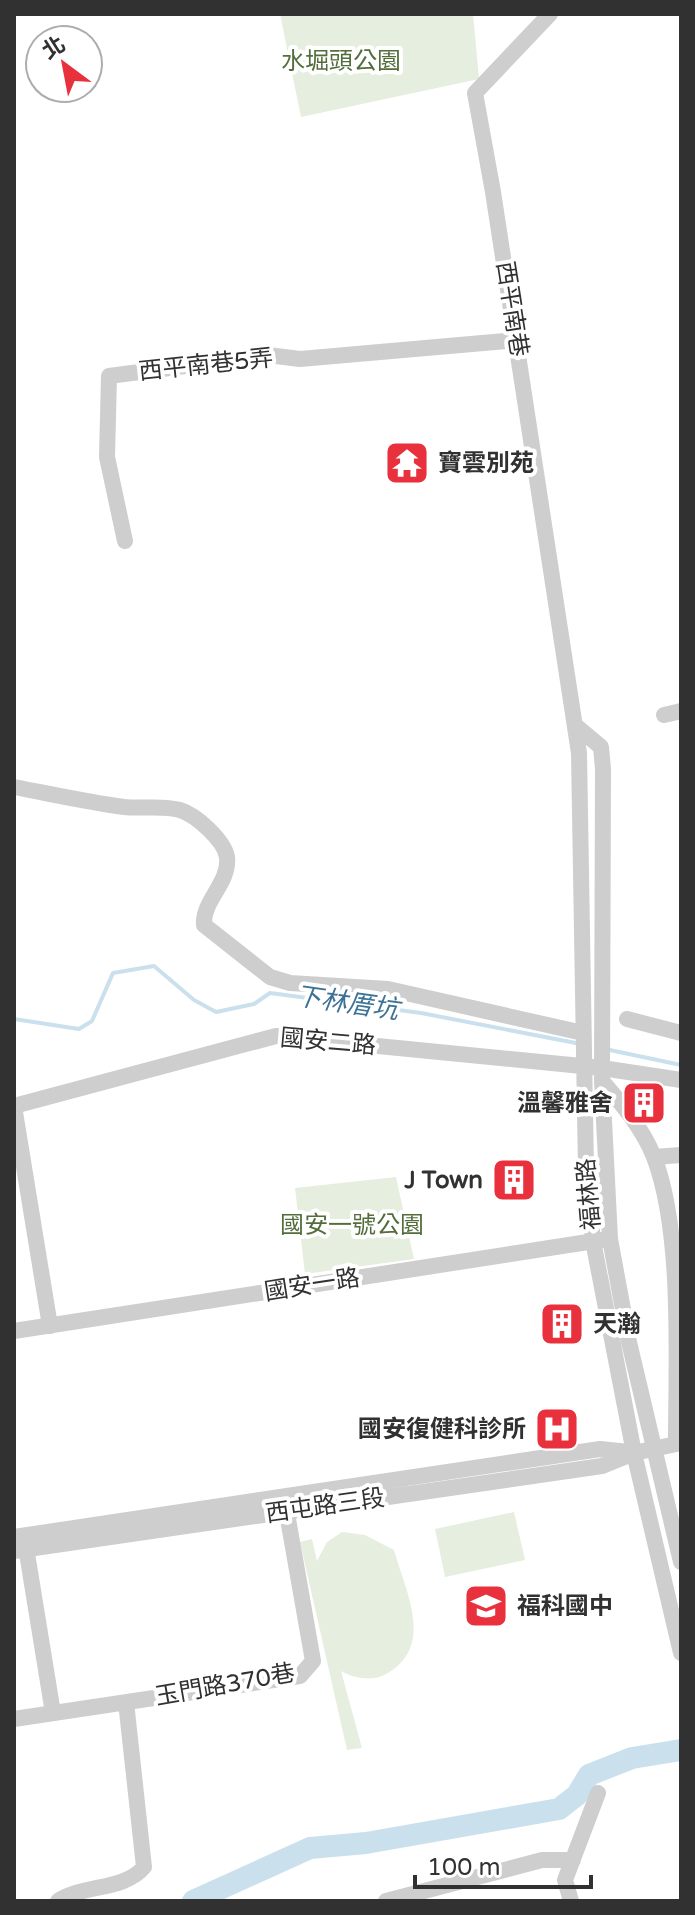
<svg xmlns="http://www.w3.org/2000/svg" width="695" height="1915" font-family="'Varela Round','Noto Sans TC',sans-serif">
	<style>
		.green { fill: #e6eedf }
		.lines { fill: none; stroke-linecap: round; stroke-linejoin: round }
		.stream { stroke: #cbe0ed; stroke-width: 4 }
		.river { stroke: #cbe0ed; stroke-width: 22 }
		.minor { stroke: #cecece; stroke-width: 16 }
		.labels { text-anchor: middle; dominant-baseline: central; stroke-width: 8; stroke-linejoin: round; paint-order: stroke }
		.park-label { font-size: 24px; fill: #536e3c; stroke: #fff }
		.street-label { font-size: 24px; fill: #313131; stroke: #fff }
		.poi-label { font-size: 24px; font-weight: bold; fill: #313131; stroke: #fff; text-anchor: start }
		.water-label { font-size: 26px; font-style: italic; fill: #3c7295; stroke: #fff }
	</style>
	<rect width="100%" height="100%" fill="#fff"/>
	<!-- green -->
	<path class="green" d="M 280,14 L 473,14 L 479,79 L 301,117 Z
		M 396,1177 L 414,1259 L 305,1274 L 295,1188 Z
		M 514,1512 L 525,1560 L 445,1577 L 435,1529 Z
		M 342,1532 L 365,1535 L 394,1550 C 405,1590 435,1645 388,1673 C 373,1682 356,1679 341,1671 L 362,1748 L 347,1750 L 300,1542 L 312,1539 L 317,1561 L 327,1542 Z"/>
	<g class="lines">
		<!-- stream -->
		<path class="stream" d="M 14,1019 L 79,1029 L 92,1021 L 113,973 L 154,966 L 194,1000 L 216,1012 L 254,1004 L 270,993 L 421,1013 L 581,1044
			M 605,1049 L 681,1065"/>
		<!-- river -->
		<path class="river" d="M 193,1901 L 310,1848 L 366,1843 L 559,1809 L 577,1795 L 589,1775 L 632,1758 L 681,1750"/>
		<!-- minor -->
		<path class="minor" d="M 550,14 L 475,93 L 493,192 L 579,753 L 586,1171 L 593,1241 L 634,1453 L 681,1653
			M 125,541 L 107,457 L 109,376 L 268,355 L 300,359 L 517,340
			M 664,715 L 681,711
			M 576,726 L 601,747 L 603,769 L 602,1081 L 610,1239 L 629,1342 L 681,1562
			M 14,787 C 51,794 87,802 124,807 C 142,809 163,805 180,810 C 196,815 224,840 227,857 C 230,883 202,901 204,925 L 270,977 L 290,983 L 388,989 L 583,1033
			M 627,1019 L 681,1033
			M 602,1081 C 622,1104 643,1129 654,1157 C 683,1233 676,1362 676,1444
			M 14,1106 L 276,1036 L 602,1068 L 681,1080
			M 14,1106 L 50,1326
			M 654,1157 L 681,1155
			M 14,1331 L 601,1240
			M 14,1537 L 600,1449 L 629,1452
			M 25,1541 L 53,1713
			M 14,1551 L 602,1466 L 634,1453 L 681,1443
			M 14,1719 L 300,1676 L 313,1661 L 285,1502
			M 58,1901 C 84,1884 124,1891 144,1867 L 126,1702
			M 386,1901 L 542,1860 L 573,1860
			M 571,1901 L 565,1880 L 598,1793"/>
	</g>
	<!-- icons -->
	<defs>
		<g id="temple-square" transform="scale(2.3)"><rect x="-9" y="-9" width="18" height="18" rx="4" fill="#e9313d" stroke="#fff"/><path d="M0-6L5-2H3V0L6.5 2.5H4V6H1.5V3h-3V6H-4V2.5H-6.5L-3 0V-2H-5Z" fill="#fff"/></g>
		<g id="building-square" transform="scale(2.3)"><rect x="-9" y="-9" width="18" height="18" rx="4" fill="#e9313d" stroke="#fff"/><path d="M-4-6H4V6H1V3H-1V6H-4ZM-2.5-4.3h1.7v1.8h-1.7ZM.8-4.3h1.7v1.8H.8ZM-2.5-1h1.7V.8h-1.7ZM.8-1h1.7V.8H.8Z" fill="#fff"/></g>
		<g id="hospital-square" transform="scale(2.3)"><rect x="-9" y="-9" width="18" height="18" rx="4" fill="#e9313d" stroke="#fff"/><path d="M-5-5h3v3.5h4V-5h3V5h-3V1.5h-4V5h-3Z" fill="#fff"/></g>
		<g id="school-square" transform="scale(2.3)"><rect x="-9" y="-9" width="18" height="18" rx="4" fill="#e9313d" stroke="#fff"/><path d="M0-5L7-2L0 1L-7-2ZM-4 1L0 2.5L4 1V4Q0 6-4 4Z" fill="#fff"/></g>
	</defs>
	<g fill-rule="evenodd">
		<use href="#temple-square" x="407" y="463"/>
		<use href="#building-square" x="644" y="1103"/>
		<use href="#building-square" x="514" y="1180"/>
		<use href="#building-square" x="562" y="1324"/>
		<use href="#hospital-square" x="557" y="1429"/>
		<use href="#school-square" x="486" y="1606"/>
	</g>
	<g class="labels">
		<!-- park labels -->
		<g class="park-label">
			<text x="341" y="61">水堀頭公園</text>
			<text x="352" y="1225">國安一號公園</text>
		</g>
		<!-- street labels -->
		<g class="street-label">
			<text transform="translate(512 309) rotate(81)">西平南巷</text>
			<text transform="translate(206 365) rotate(-6)">西平南巷5弄</text>
			<text transform="translate(328 1042) rotate(5)">國安二路</text>
			<text transform="translate(589 1194) rotate(-95)">福林路</text>
			<text transform="translate(312 1285) rotate(-9)">國安一路</text>
			<text transform="translate(325 1506) rotate(-8)">西屯路三段</text>
			<text transform="translate(225 1685) rotate(-10)">玉門路370巷</text>
		</g>
		<!-- poi labels -->
		<g class="poi-label">
			<text x="438" y="463">寶雲別苑</text>
			<text x="613" y="1103" text-anchor="end">溫馨雅舍</text>
			<text x="483" y="1180" text-anchor="end">J Town</text>
			<text x="593" y="1324">天瀚</text>
			<text x="526" y="1429" text-anchor="end">國安復健科診所</text>
			<text x="517" y="1606">福科國中</text>
		</g>
		<!-- water labels -->
		<g class="water-label">
			<text transform="translate(347 1003) rotate(8)">下林厝坑</text>
		</g>
	</g>
	<!-- border -->
	<rect width="695" height="1915" fill="none" stroke="#313131" stroke-width="32"/>
	<!-- north arrow -->
	<g transform="translate(64 64) rotate(328)"><circle r="38" fill="#ffffff" stroke="#adadad" stroke-width="2"/>
	<path d="M0-6L14 30L0 20L-14 30Z" fill="#e9313d"/>
	<text y="-12" font-size="22" font-weight="bold" text-anchor="middle" fill="#313131">北</text>
	</g>
	<!-- scale -->
	<path d="M415 1875v12h176v-12" fill="none" stroke="#313131" stroke-width="4"/>
	<text x="427" y="1875" font-size="24" fill="#313131" stroke="#ffffff" stroke-width="6" paint-order="stroke">100 m</text>
</svg>
